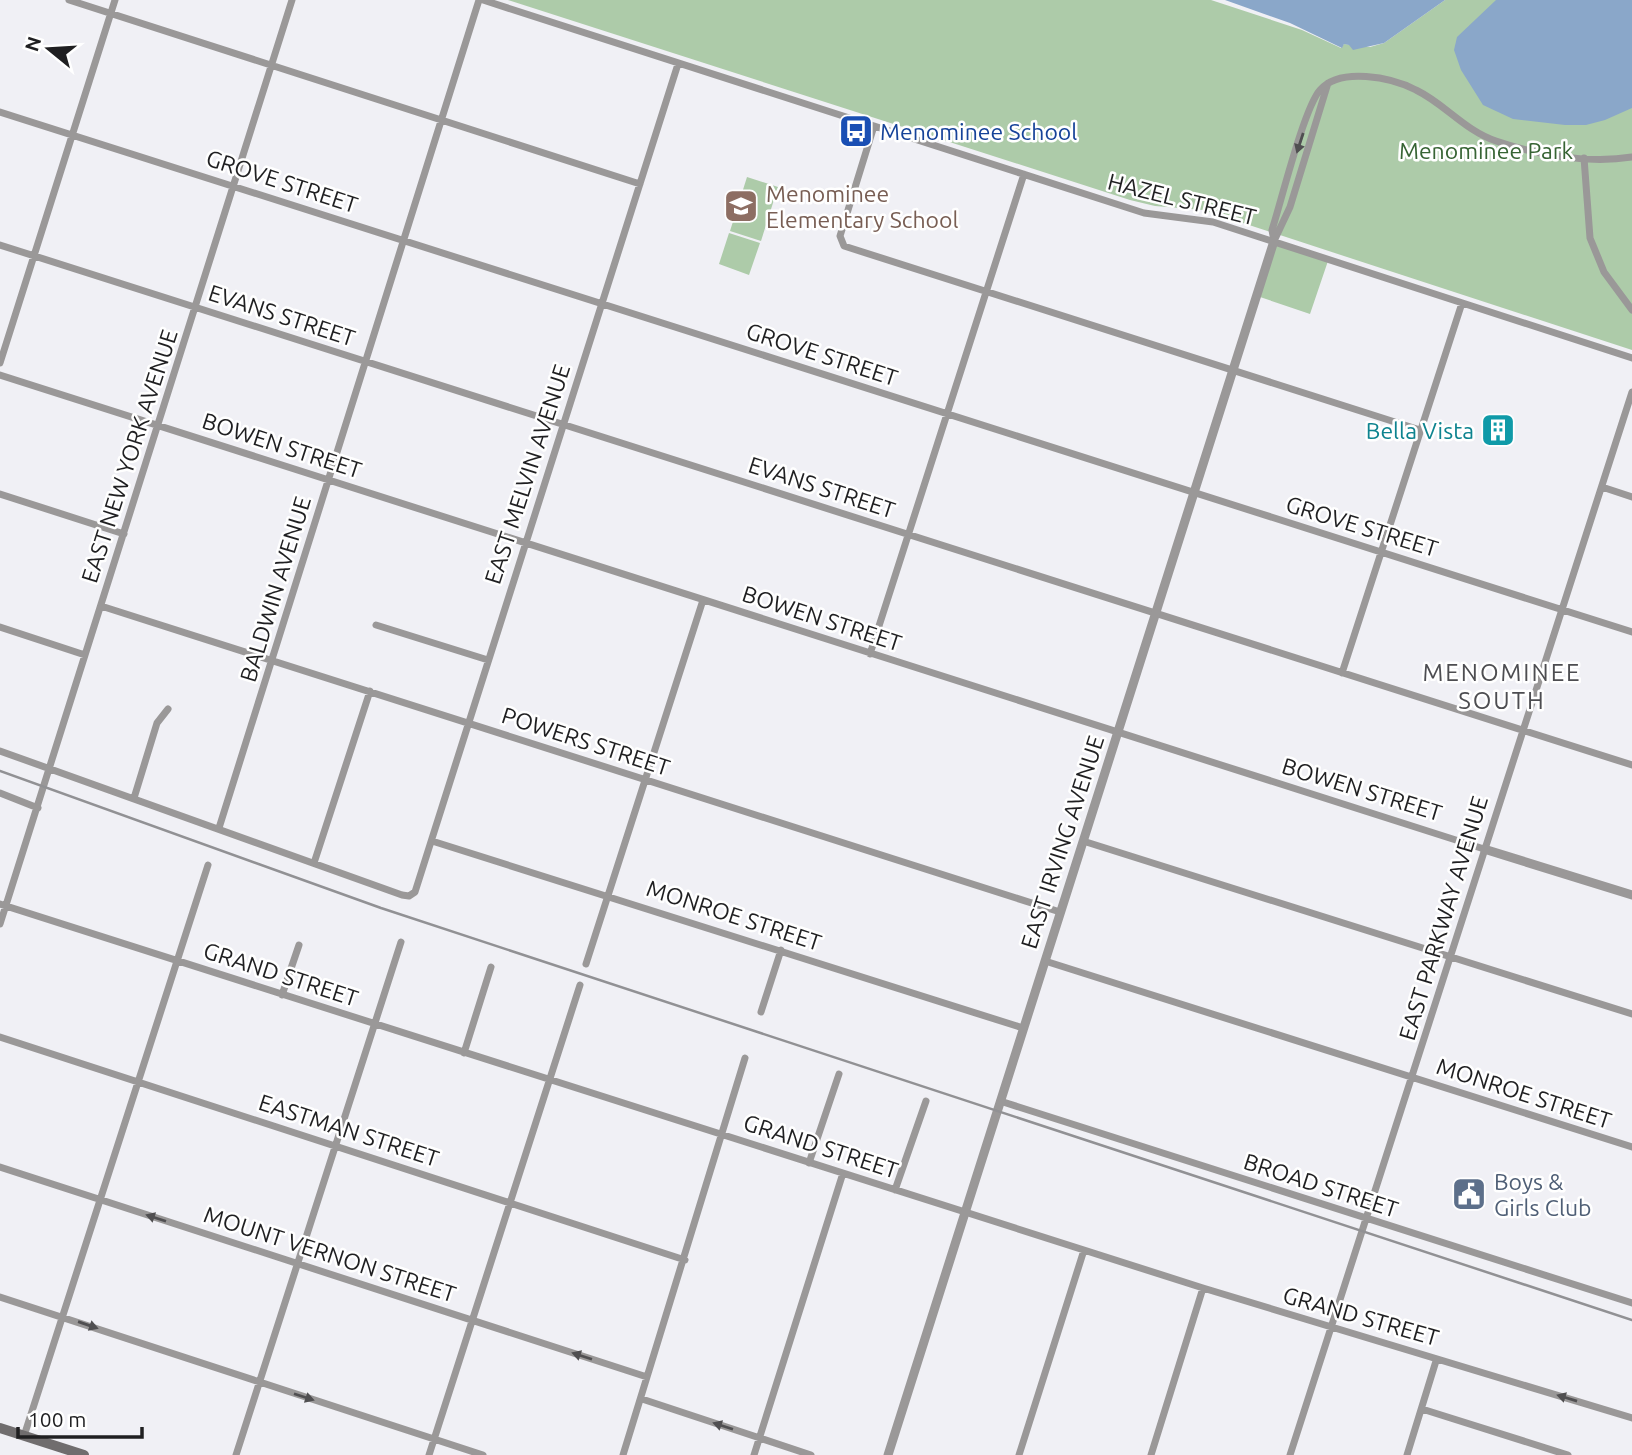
<svg xmlns="http://www.w3.org/2000/svg" width="1632" height="1455" font-family="Ubuntu,sans-serif">
	<style>
		.green { fill: #adcba9 }
		.water { fill: #8aa7c9 }
		.lines { fill: none; stroke-linecap: round; stroke-linejoin: round }
		.minor { stroke: #9a9898; stroke-width: 7 }
		.tertiary { stroke: #9a9898; stroke-width: 9 }
		.secondary { stroke: #706d6e; stroke-width: 10 }
		.rail { stroke: #919194; stroke-width: 2.5 }
		.oneway { fill: #504f51 }
		.labels { text-anchor: middle; dominant-baseline: central; stroke-width: 5; stroke-linejoin: round; paint-order: stroke }
		.transit-label { font-size: 23px; fill: #164399; stroke: #fff; text-anchor: start }
		.park-label { font-size: 23px; fill: #376434; stroke: #fff }
		.street-label { font-size: 23px; fill: #1f1f21; stroke: #fff }
		.education-label { font-size: 23px; fill: #785e54; stroke: #fff; text-anchor: start }
		.culture-label { font-size: 23px; fill: #0d838f; stroke: #fff; text-anchor: end }
		.service-label { font-size: 23px; fill: #4e5e75; stroke: #fff; text-anchor: start }
		.neighbourhood-label { font-size: 24px; letter-spacing: 2px; fill: #4d4d51; stroke: #fff }
	</style>
	<rect width="100%" height="100%" fill="#f0f0f5"/>
	<!-- green -->
	<path class="green" d="M 508,0 L 1211,0 L 1302,30 L 1341,48 L 1344,44 L 1370,47 L 1384,43 L 1445,0 L 1632,0 L 1632,350 L 1203,210 L 1155,206 L 1130,200 Z
		M 747,177 L 778,187 L 761,241 L 730,231 Z
		M 729,233 L 760,243 L 749,275 L 719,264 Z
		M 1274,241 L 1329,258 L 1310,314 L 1257,296 Z"/>
	<!-- water -->
	<path class="water" d="M 1225,0 L 1445,0 L 1384,43 L 1353,50 L 1349,45 L 1344,44 L 1342,48 L 1290,23 Z
		M 1496,0 L 1632,0 L 1632,108 L 1605,120 L 1586,125 L 1565,125 L 1513,119 L 1483,105 L 1461,70 L 1454,50 L 1457,37 Z"/>
	<g class="lines">
		<!-- minor -->
		<path class="minor" d="M 69,0 L 640,184
			M 483,0 L 1144,213 L 1213,222 L 1632,358
			M 0,112 L 1632,632
			M 874,126 L 840,236 L 844,246 L 1420,430
			M 1584,158 L 1590,238 L 1604,272 L 1632,310
			M 1274,241 L 1272,230 C 1281,202 1304,108 1320,90 C 1340,67 1391,77 1416,90 C 1445,104 1464,130 1496,141 C 1537,155 1589,164 1632,157
			M 1274,241 L 1290,207 L 1328,83
			M 0,245 L 1632,765
			M 0,363 L 115,0
			M 0,375 L 1484,849
			M 1602,487 L 1632,497
			M 0,494 L 124,534
			M 101,606 L 1060,912
			M 376,625 L 488,660
			M 0,627 L 85,655
			M 870,654 L 1024,174
			M 1342,673 L 1462,303
			M 0,751 L 402,895 L 409,896 L 415,892 L 678,64
			M 0,793 L 38,808
			M 134,798 L 157,723 L 168,709
			M 219,828 L 479,0
			M 432,841 L 1023,1028
			M 1083,841 L 1632,1014
			M 314,863 L 370,691
			M 0,904 L 1203,1288 L 1632,1418
			M 0,924 L 292,0
			M 1045,961 L 1632,1147
			M 586,964 L 703,600
			M 282,995 L 299,945
			M 761,1012 L 781,950
			M 0,1037 L 685,1260
			M 464,1053 L 491,967
			M 1000,1101 L 1632,1303
			M 809,1163 L 839,1074
			M 0,1167 L 647,1377
			M 895,1190 L 926,1101
			M 0,1297 L 483,1455
			M 642,1399 L 811,1455
			M 1422,1409 L 1568,1455
			M 24,1436 L 208,865
			M 236,1455 L 401,942
			M 429,1455 L 580,985
			M 623,1455 L 745,1058
			M 754,1455 L 843,1173
			M 1019,1455 L 1084,1250
			M 1151,1455 L 1203,1288
			M 1290,1455 L 1632,392
			M 1407,1455 L 1436,1361"/>
		<!-- tertiary -->
		<path class="tertiary" d="M 1484,849 L 1632,895
			M 888,1455 L 1274,241"/>
		<!-- secondary -->
		<path class="secondary" d="M 0,1428 L 84,1455"/>
		<!-- rail -->
		<path class="rail" d="M 0,771 L 381,908 L 1632,1320"/>
	</g>
	<!-- one-way arrows -->
	<defs><path id="oneway-solid" d="M-6-.8H1V-3.2L6.5 0L1 3.2V.8H-6Z" transform="scale(1.75)"/></defs>
	<g class="oneway">
		<use href="#oneway-solid" transform="translate(1300 143) rotate(108)"/>
		<use href="#oneway-solid" transform="translate(156 1218) rotate(-162)"/>
		<use href="#oneway-solid" transform="translate(88 1325) rotate(19)"/>
		<use href="#oneway-solid" transform="translate(582 1356) rotate(-162)"/>
		<use href="#oneway-solid" transform="translate(304 1397) rotate(18)"/>
		<use href="#oneway-solid" transform="translate(1567 1398) rotate(-163)"/>
		<use href="#oneway-solid" transform="translate(723 1426) rotate(-162)"/>
	</g>
	<!-- icons -->
	<defs>
		<g id="bus-square" transform="scale(1.75)"><rect x="-9" y="-9" width="18" height="18" rx="4" fill="#1a4fb4" stroke="#fff"/><path d="M-5-6H5V4H4V6H2V4H-2V6H-4V4H-5ZM-3.5-4V0h7V-4ZM-3.5 1.2v1.5H-2V1.2ZM2 1.2v1.5H3.5V1.2Z" fill="#fff"/></g>
		<g id="school-square" transform="scale(1.75)"><rect x="-9" y="-9" width="18" height="18" rx="4" fill="#8d6e63" stroke="#fff"/><path d="M0-5L7-2L0 1L-7-2ZM-4 1L0 2.5L4 1V4Q0 6-4 4Z" fill="#fff"/></g>
		<g id="building-square" transform="scale(1.75)"><rect x="-9" y="-9" width="18" height="18" rx="4" fill="#0f9aa8" stroke="#fff"/><path d="M-4-6H4V6H1V3H-1V6H-4ZM-2.5-4.3h1.7v1.8h-1.7ZM.8-4.3h1.7v1.8H.8ZM-2.5-1h1.7V.8h-1.7ZM.8-1h1.7V.8H.8Z" fill="#fff"/></g>
		<g id="civic-square" transform="scale(1.75)"><rect x="-9" y="-9" width="18" height="18" rx="4" fill="#5c6f8a" stroke="#fff"/><path d="M-.6-6.5H3V-4.5H.6V-3L4-1V1h2V6H-6V1h2V-1L-.6-3ZM-1.2 2.5V6h2.4V2.5Z" fill="#fff"/></g>
	</defs>
	<g fill-rule="evenodd">
		<use href="#bus-square" x="856" y="131"/>
		<use href="#school-square" x="741" y="206"/>
		<use href="#building-square" x="1498" y="430"/>
		<use href="#civic-square" x="1469" y="1194"/>
	</g>
	<g class="labels">
		<!-- transit labels -->
		<g class="transit-label">
			<text x="880" y="131">Menominee School</text>
		</g>
		<!-- park labels -->
		<g class="park-label">
			<text x="1486" y="150">Menominee Park</text>
		</g>
		<!-- street labels -->
		<g class="street-label">
			<text transform="translate(282 181) rotate(18)">GROVE STREET</text>
			<text transform="translate(1182 199) rotate(14)">HAZEL STREET</text>
			<text transform="translate(282 315) rotate(18)">EVANS STREET</text>
			<text transform="translate(822 354) rotate(18)">GROVE STREET</text>
			<text transform="translate(282 445) rotate(18)">BOWEN STREET</text>
			<text transform="translate(129 456) rotate(-72)">EAST NEW YORK AVENUE</text>
			<text transform="translate(527 474) rotate(-72)">EAST MELVIN AVENUE</text>
			<text transform="translate(822 487) rotate(18)">EVANS STREET</text>
			<text transform="translate(1362 526) rotate(17)">GROVE STREET</text>
			<text transform="translate(275 589) rotate(-73)">BALDWIN AVENUE</text>
			<text transform="translate(822 618) rotate(18)">BOWEN STREET</text>
			<text transform="translate(586 741) rotate(18)">POWERS STREET</text>
			<text transform="translate(1362 789) rotate(17)">BOWEN STREET</text>
			<text transform="translate(1062 842) rotate(-72)">EAST IRVING AVENUE</text>
			<text transform="translate(734 915) rotate(18)">MONROE STREET</text>
			<text transform="translate(1443 918) rotate(-73)">EAST PARKWAY AVENUE</text>
			<text transform="translate(281 974) rotate(18)">GRAND STREET</text>
			<text transform="translate(1524 1093) rotate(18)">MONROE STREET</text>
			<text transform="translate(349 1130) rotate(18)">EASTMAN STREET</text>
			<text transform="translate(821 1146) rotate(18)">GRAND STREET</text>
			<text transform="translate(1321 1185) rotate(18)">BROAD STREET</text>
			<text transform="translate(330 1254) rotate(18)">MOUNT VERNON STREET</text>
			<text transform="translate(1361 1316) rotate(16)">GRAND STREET</text>
		</g>
		<!-- education labels -->
		<g class="education-label">
			<text x="766" y="193">Menominee<tspan x="766" dy="26">Elementary School</tspan></text>
		</g>
		<!-- culture labels -->
		<g class="culture-label">
			<text x="1474" y="430">Bella Vista</text>
		</g>
		<!-- service labels -->
		<g class="service-label">
			<text x="1494" y="1181">Boys &amp;<tspan x="1494" dy="26">Girls Club</tspan></text>
		</g>
		<!-- neighbourhood labels -->
		<g class="neighbourhood-label">
			<text x="1502" y="672">MENOMINEE<tspan x="1502" dy="28">SOUTH</tspan></text>
		</g>
	</g>
	<!-- north arrow -->
	<g transform="translate(49 49) rotate(288)" stroke="#ffffff" stroke-width="5" paint-order="stroke">
	<path d="M0-5L12 26L0 18L-12 26Z" fill="#1f1f21"/>
	<text y="-10" font-size="19" font-weight="bold" text-anchor="middle" fill="#1f1f21">N</text>
	</g>
	<!-- scale -->
	<path d="M18 1427v10h124v-10" fill="none" stroke="#1f1f21" stroke-width="3.5"/>
	<text x="28" y="1427" font-size="21" fill="#1f1f21" stroke="#ffffff" stroke-width="5" paint-order="stroke">100 m</text>
</svg>
